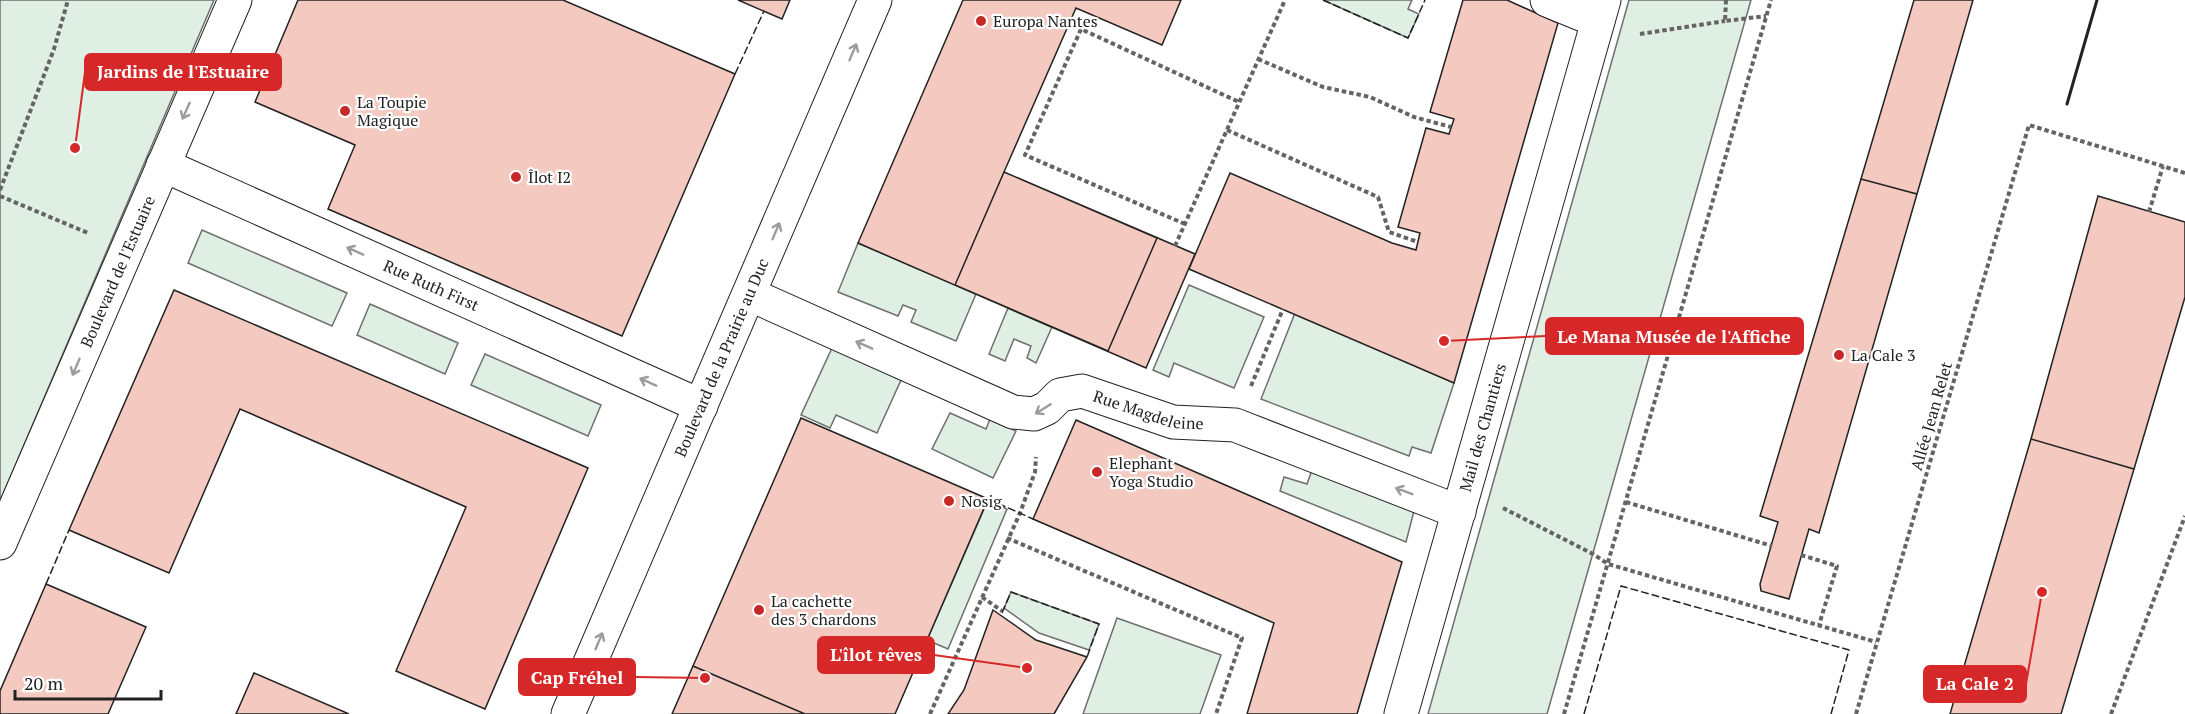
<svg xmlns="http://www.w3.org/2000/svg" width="2185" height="714" font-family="'PT Serif',serif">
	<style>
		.green { fill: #e0efe3; stroke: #6f6f6f; stroke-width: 1.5 }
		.building { fill: #f3c9c0; stroke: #222; stroke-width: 1.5 }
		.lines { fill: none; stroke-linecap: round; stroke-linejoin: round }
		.minor-casing { stroke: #222; stroke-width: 35 }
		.major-casing { stroke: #222; stroke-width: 35 }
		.path { stroke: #646464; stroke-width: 4; stroke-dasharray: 4.5 3; stroke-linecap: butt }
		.minor { stroke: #fff; stroke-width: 33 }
		.major { stroke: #fff; stroke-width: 33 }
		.fence { stroke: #222; stroke-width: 1.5; stroke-dasharray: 8 3; stroke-linecap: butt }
		.wall { stroke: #222; stroke-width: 3 }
		.oneway { stroke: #9c9c9c }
		.poi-dot { fill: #c62828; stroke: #fff; stroke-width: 2 }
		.labels { text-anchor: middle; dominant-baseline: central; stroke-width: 4.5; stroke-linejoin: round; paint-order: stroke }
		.poi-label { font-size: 16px; fill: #222; stroke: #fff; text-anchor: start }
		.street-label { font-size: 16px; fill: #222; stroke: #fff }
		.leader { fill: none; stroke: #d62828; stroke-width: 2 }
		.callout-dot { fill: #d62828; stroke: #fff; stroke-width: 2 }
		.callout { fill: #d62828; stroke: #d62828; stroke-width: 2 }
		.callout-label { font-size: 18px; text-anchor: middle; font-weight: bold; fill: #fff }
	</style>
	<rect width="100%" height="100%" fill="#fff"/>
	<!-- green -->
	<path class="green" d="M 0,0 L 214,0 L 0,501 Z
		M 1323,0 L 1412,0 L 1408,9 L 1419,14 L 1408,38 Z
		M 1629,0 L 1751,0 L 1547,714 L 1428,714 Z
		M 202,230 L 347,293 L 332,326 L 188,263 Z
		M 858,243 L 976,294 L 956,341 L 911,322 L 916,310 L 903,305 L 898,316 L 838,292 Z
		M 1189,285 L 1264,317 L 1234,388 L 1174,363 L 1169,377 L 1153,370 Z
		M 370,304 L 458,343 L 445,374 L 357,335 Z
		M 1008,308 L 1052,327 L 1036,363 L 1027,358 L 1031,346 L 1014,339 L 1005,361 L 989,354 Z
		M 1295,313 L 1454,383 L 1431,453 L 1412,447 L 1409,456 L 1261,399 Z
		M 832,348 L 901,380 L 877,433 L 836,415 L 830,428 L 801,415 Z
		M 485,354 L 601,405 L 588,436 L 471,385 Z
		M 950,413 L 986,429 L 990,419 L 1016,431 L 993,478 L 932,449 Z
		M 1312,470 L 1415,507 L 1406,542 L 1280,491 L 1284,477 L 1307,484 Z
		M 988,500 L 1007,509 L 948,649 L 927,640 Z
		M 1011,592 L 1099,624 L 1089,650 L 1039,633 L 1004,608 Z
		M 1117,618 L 1221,655 L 1200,714 L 1083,714 Z"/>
	<!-- building -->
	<path class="building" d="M 298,0 L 563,0 L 735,74 L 622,336 L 328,209 L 355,145 L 255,102 Z
		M 738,0 L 790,0 L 782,19 Z
		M 963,0 L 1181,0 L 1162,45 L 1076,8 L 1004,172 L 1195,254 L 1146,368 L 858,243 Z
		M 1463,0 L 1507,0 L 1558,23 L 1454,383 L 1189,269 L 1230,173 L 1392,243 L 1416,250 L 1420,233 L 1398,227 L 1426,128 L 1449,134 L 1454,119 L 1430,112 Z
		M 1914,0 L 1973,0 L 1917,194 L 1861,179 Z
		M 1004,172 L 1157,238 L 1108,351 L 955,285 Z
		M 1861,179 L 1917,194 L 1819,533 L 1809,529 L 1789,599 L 1761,591 L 1760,584 L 1778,522 L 1760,516 Z
		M 2098,196 L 2185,222 L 2185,297 L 2134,469 L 2031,439 Z
		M 174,290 L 588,468 L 485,709 L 396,671 L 466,507 L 240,409 L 169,573 L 69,530 Z
		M 801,418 L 988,499 L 895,714 L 805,714 L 693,666 Z
		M 1076,420 L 1402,562 L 1357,714 L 1247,714 L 1274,623 L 1033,519 Z
		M 2031,439 L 2134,469 L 2061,714 L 1950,714 Z
		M 46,584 L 146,627 L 108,714 L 0,714 L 0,691 Z
		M 993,610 L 1036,640 L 1087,657 L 1054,714 L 948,714 L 964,690 Z
		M 693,666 L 805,714 L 672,714 Z
		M 254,673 L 349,714 L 236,714 Z"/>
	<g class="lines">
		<!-- minor casing -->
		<g class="minor-casing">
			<g id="minor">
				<path d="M 1547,0 L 1598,21"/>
				<path id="s1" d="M 163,165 L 701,406"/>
				<path id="s2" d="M 749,294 L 1013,412 L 1034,414 L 1047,408 L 1060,395 L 1082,391 L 1173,422 L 1235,425 L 1459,512"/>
				<path id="s3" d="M 1401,714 L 1604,0"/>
			</g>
		</g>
		<!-- major casing -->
		<g class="major-casing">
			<g id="major">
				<path id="s4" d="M 0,543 L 235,0"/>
				<path id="s5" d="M 568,714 L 875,0"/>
			</g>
		</g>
		<!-- path -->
		<path class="path" d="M 1726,0 L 1725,21 L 1766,16
			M 1640,34 L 1725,21
			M 1258,59 L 1323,87 L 1370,97 L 1414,117 L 1451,127
			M 1227,130 L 1378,197 L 1389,232 L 1418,242
			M 0,190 L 54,49 L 68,0
			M 0,196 L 88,233
			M 2149,212 L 2163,166
			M 1185,224 L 1025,155 L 1081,29 L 1239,102
			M 1175,246 L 1285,0
			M 1251,386 L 1283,309
			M 1626,502 L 1772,546
			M 1503,508 L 1593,554 L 1608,564 L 1876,642
			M 1007,538 L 1242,638 L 1216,714
			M 1801,555 L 1837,566 L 1819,625
			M 982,597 L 1002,611
			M 930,714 L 1020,513 L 1035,472 L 1036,457
			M 1564,714 L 1771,0
			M 1856,714 L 2029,125 L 2185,173
			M 2111,714 L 2185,516"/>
		<!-- minor -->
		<use href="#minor" class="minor"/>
		<!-- major -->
		<use href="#major" class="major"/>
		<!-- fence -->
		<path class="fence" d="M 1323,0 L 1408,38 L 1425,0
			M 735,74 L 764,11
			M 988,499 L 1033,519
			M 46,584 L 69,530
			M 1002,613 L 1011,592 L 1099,624 L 1087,657
			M 1584,714 L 1621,586 L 1849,650 L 1831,714"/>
		<!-- wall -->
		<path class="wall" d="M 2067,104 L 2097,0"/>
	</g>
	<!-- one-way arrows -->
	<defs><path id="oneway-shaft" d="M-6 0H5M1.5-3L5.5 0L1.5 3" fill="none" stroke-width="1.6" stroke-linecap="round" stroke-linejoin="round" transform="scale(1.5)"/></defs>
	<g class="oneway">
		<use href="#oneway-shaft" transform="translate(853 52) rotate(-67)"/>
		<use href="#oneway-shaft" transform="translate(186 111) rotate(114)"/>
		<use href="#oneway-shaft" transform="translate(776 231) rotate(-67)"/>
		<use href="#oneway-shaft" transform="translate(355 251) rotate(-156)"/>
		<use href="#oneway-shaft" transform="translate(864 345) rotate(-156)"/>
		<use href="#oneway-shaft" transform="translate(76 367) rotate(113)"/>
		<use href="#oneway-shaft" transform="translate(648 382) rotate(-156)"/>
		<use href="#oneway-shaft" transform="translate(1043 409) rotate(148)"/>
		<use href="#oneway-shaft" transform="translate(1404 491) rotate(-159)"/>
		<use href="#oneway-shaft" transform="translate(599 641) rotate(-67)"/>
	</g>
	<!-- markers -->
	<g class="poi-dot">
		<circle cx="981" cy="21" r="6"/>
		<circle cx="345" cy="111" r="6"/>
		<circle cx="516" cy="177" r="6"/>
		<circle cx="1839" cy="355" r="6"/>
		<circle cx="1097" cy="472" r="6"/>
		<circle cx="949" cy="501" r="6"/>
		<circle cx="759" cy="610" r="6"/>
	</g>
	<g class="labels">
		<!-- poi labels -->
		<g class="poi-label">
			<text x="993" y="21">Europa Nantes</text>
			<text x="357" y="102">La Toupie<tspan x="357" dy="18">Magique</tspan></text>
			<text x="528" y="177">Îlot I2</text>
			<text x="1851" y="355">La Cale 3</text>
			<text x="1109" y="463">Elephant<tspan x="1109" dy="18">Yoga Studio</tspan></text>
			<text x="961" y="501">Nosig</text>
			<text x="771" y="601">La cachette<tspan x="771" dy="18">des 3 chardons</tspan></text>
		</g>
		<!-- street labels -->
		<g class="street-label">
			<text stroke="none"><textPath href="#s4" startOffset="296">Boulevard de l'Estuaire</textPath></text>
			<text stroke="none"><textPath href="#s1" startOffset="294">Rue Ruth First</textPath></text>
			<text stroke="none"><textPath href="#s5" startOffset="388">Boulevard de la Prairie au Duc</textPath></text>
			<text stroke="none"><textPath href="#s2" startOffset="435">Rue Magdeleine</textPath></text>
			<text transform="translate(1931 416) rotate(-74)">Allée Jean Relet</text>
			<text stroke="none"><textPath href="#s3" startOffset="298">Mail des Chantiers</textPath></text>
		</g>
	</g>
	<!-- callouts -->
	<path class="leader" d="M75 148L85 72M1444 341L1546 336M1027 668L934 655M705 678L635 677M2042 592L2026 684"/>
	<g class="callout-dot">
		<circle cx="75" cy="148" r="6"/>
		<circle cx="1444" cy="341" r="6"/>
		<circle cx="1027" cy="668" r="6"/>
		<circle cx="705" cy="678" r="6"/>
		<circle cx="2042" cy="592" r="6"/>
	</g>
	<g class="callout">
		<rect x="85" y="54" width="196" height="36" rx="6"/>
		<rect x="1546" y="318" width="257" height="36" rx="6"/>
		<rect x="818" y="637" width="116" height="36" rx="6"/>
		<rect x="519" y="659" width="116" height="36" rx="6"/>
		<rect x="1924" y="666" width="102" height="36" rx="6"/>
	</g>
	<g class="callout-label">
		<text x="183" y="78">Jardins de l'Estuaire</text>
		<text x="1674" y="343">Le Mana Musée de l'Affiche</text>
		<text x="876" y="661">L'îlot rêves</text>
		<text x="577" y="684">Cap Fréhel</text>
		<text x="1975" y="690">La Cale 2</text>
	</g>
	<!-- scale -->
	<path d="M15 690v9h146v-9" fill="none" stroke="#222222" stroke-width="3"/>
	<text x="24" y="690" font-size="18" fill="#222222" stroke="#ffffff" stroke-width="4.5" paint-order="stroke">20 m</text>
</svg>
